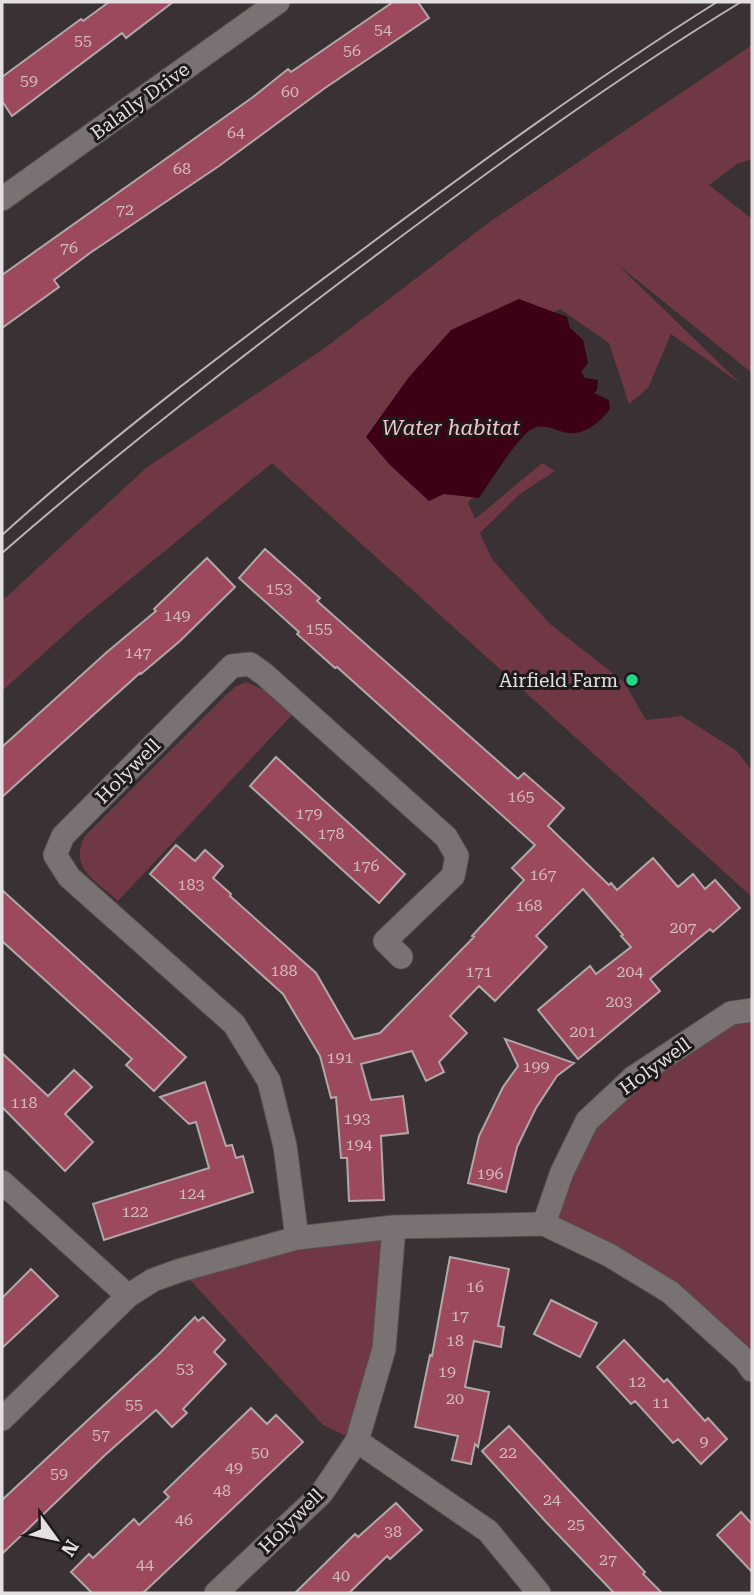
<svg xmlns="http://www.w3.org/2000/svg" width="754" height="1595" font-family="'Roboto Serif',serif">
	<style>
		.green { fill: #703845 }
		.water { fill: #3c0115 }
		.building { fill: #9d495d; stroke: #b1a7a9; stroke-width: 2 }
		.lines { fill: none; stroke-linecap: round; stroke-linejoin: round }
		.minor-casing { stroke: #575051; stroke-width: 25 }
		.minor { stroke: #7a7173; stroke-width: 23 }
		.tram { stroke: #bab4b5; stroke-width: 2 }
		.poi-dot { fill: #1fd887; stroke: #1e1a1b; stroke-width: 2.5 }
		.labels { text-anchor: middle; dominant-baseline: central; stroke-width: 6; stroke-linejoin: round; paint-order: stroke }
		.number-label { font-size: 16px; fill: #d2babf }
		.street-label { font-size: 19px; fill: #e4dfe0; stroke: #1e1a1b }
		.poi-label { font-size: 19px; fill: #e4dfe0; stroke: #1e1a1b; text-anchor: end }
		.water-label { font-size: 21px; font-style: italic; fill: #f4c3cb; stroke: #1e1a1b }
	</style>
	<rect width="100%" height="100%" fill="#393133"/>
	<!-- green -->
	<path class="green" d="M 752,45 L 752,159 L 737,164 L 709,185 L 752,219 L 752,373 L 617,264 L 741,384 L 671,334 L 648,388 L 629,404 L 609,343 L 560,309 L 486,344 L 485,484 L 468,503 L 475,519 L 542,463 L 555,471 L 520,494 L 480,533 L 492,559 L 550,624 L 624,682 L 646,720 L 682,716 L 737,751 L 752,771 L 752,897 L 272,463 L 83,618 L 2,691 L 2,601 L 146,468 L 326,347 L 491,221 Z
		M 246,682 L 264,690 L 292,715 L 118,901 C 96,881 68,868 85,836 L 226,695 L 235,687 Z
		M 752,1010 L 752,1370 L 670,1292 L 544,1224 L 587,1121 Z
		M 394,1227 L 357,1441 L 323,1425 L 181,1270 Z"/>
	<!-- water -->
	<path class="water" d="M 519,299 L 567,317 L 570,328 L 583,340 L 588,363 L 581,372 L 585,378 L 598,380 L 597,390 L 594,393 L 609,400 L 610,409 C 601,421 586,435 569,433 C 557,432 545,422 532,429 C 518,436 490,483 479,498 L 444,494 L 429,501 L 390,465 L 366,437 L 409,377 L 451,330 Z"/>
	<!-- building -->
	<path class="building" d="M 109,2 L 173,2 L 126,38 L 122,33 L 12,116 L 2,101 L 2,77 L 81,19 L 83,21 Z
		M 393,2 L 418,2 L 429,18 L 325,88 L 219,166 L 90,253 L 54,280 L 59,287 L 2,328 L 2,275 L 253,97 L 288,69 L 291,72 Z
		M 265,549 L 320,598 L 317,601 L 518,779 L 524,773 L 564,808 L 548,826 L 609,885 L 611,883 L 617,890 L 653,858 L 678,887 L 693,874 L 705,889 L 715,880 L 740,908 L 713,932 L 710,929 L 650,979 L 660,991 L 578,1059 L 538,1010 L 590,966 L 596,974 L 631,947 L 621,936 L 623,935 L 583,889 L 536,936 L 547,947 L 495,1001 L 479,986 L 450,1016 L 467,1033 L 439,1062 L 444,1072 L 426,1081 L 412,1051 L 361,1064 L 371,1100 L 403,1096 L 408,1133 L 381,1136 L 384,1200 L 349,1201 L 347,1158 L 341,1158 L 336,1097 L 331,1098 L 320,1056 L 283,994 L 150,874 L 176,845 L 195,861 L 205,850 L 223,866 L 213,878 L 231,894 L 230,896 L 316,973 L 354,1039 L 380,1033 L 474,937 L 472,936 L 524,880 L 512,868 L 535,845 L 337,667 L 335,668 L 297,634 L 299,632 L 239,578 Z
		M 207,558 L 235,587 L 180,641 L 141,674 L 140,673 L 2,797 L 2,747 L 107,652 L 156,611 L 154,609 Z
		M 276,757 L 405,874 L 379,903 L 250,786 Z
		M 2,890 L 186,1057 L 154,1091 L 126,1065 L 132,1059 L 2,941 Z
		M 505,1039 L 574,1063 L 557,1076 L 536,1108 L 517,1147 L 506,1192 L 468,1183 L 479,1136 L 503,1087 L 518,1066 Z
		M 2,1053 L 48,1096 L 74,1070 L 92,1087 L 65,1114 L 93,1142 L 65,1171 L 2,1107 Z
		M 205,1082 L 226,1146 L 232,1145 L 236,1158 L 243,1156 L 253,1192 L 104,1240 L 93,1204 L 209,1168 L 196,1122 L 189,1124 L 160,1097 Z
		M 450,1257 L 509,1269 L 498,1326 L 504,1327 L 501,1347 L 474,1341 L 465,1387 L 489,1392 L 478,1447 L 475,1444 L 471,1464 L 452,1460 L 458,1436 L 415,1427 L 430,1355 L 432,1356 Z
		M 31,1269 L 58,1296 L 2,1348 L 2,1298 Z
		M 551,1300 L 597,1323 L 580,1357 L 534,1334 Z
		M 195,1317 L 198,1321 L 203,1317 L 225,1340 L 214,1352 L 226,1364 L 183,1409 L 187,1413 L 172,1427 L 156,1410 L 105,1455 L 2,1554 L 2,1500 L 159,1354 Z
		M 624,1340 L 664,1382 L 667,1379 L 705,1421 L 708,1418 L 727,1439 L 701,1464 L 678,1439 L 673,1443 L 635,1401 L 631,1404 L 597,1367 Z
		M 251,1408 L 267,1424 L 276,1415 L 303,1442 L 143,1593 L 92,1593 L 71,1572 L 89,1554 L 93,1558 L 134,1519 L 139,1525 L 169,1497 L 164,1492 Z
		M 509,1426 L 645,1572 L 643,1574 L 662,1593 L 614,1593 L 546,1522 L 482,1451 Z
		M 396,1503 L 422,1530 L 390,1559 L 387,1556 L 349,1593 L 295,1593 L 355,1534 L 358,1537 Z
		M 741,1512 L 752,1524 L 752,1572 L 717,1535 Z"/>
	<g class="lines">
		<!-- minor casing -->
		<g class="minor-casing">
			<path id="minor" d="M 2,199 L 278,2
				M 2,1182 L 128,1296
				M 544,1224 L 562,1172 L 587,1121 L 634,1077 L 731,1013 L 752,1010
				M 297,1238 L 285,1146 L 269,1081 L 234,1024 L 69,877 L 55,855 L 63,836 L 232,666 L 250,664 L 264,674 L 446,837 L 457,856 L 453,876 L 385,941 L 401,957
				M 2,1419 L 128,1296 L 153,1280 L 181,1270 L 297,1238 L 394,1227 L 544,1224 L 609,1255 L 670,1292 L 745,1360 L 752,1370
				M 357,1441 L 488,1531 L 539,1593
				M 216,1593 L 321,1494 L 357,1441 L 384,1349 L 394,1227"/>
		</g>
		<!-- minor -->
		<use href="#minor" class="minor"/>
		<!-- tram -->
		<path class="tram" d="M 2,535 C 114,434 236,343 358,253 C 475,166 593,80 717,2
			M 2,553 C 120,450 245,354 371,259 C 491,169 613,80 741,2"/>
	</g>
	<!-- markers -->
	<circle class="poi-dot" cx="632" cy="680" r="7"/>
	<g class="labels">
		<!-- number labels -->
		<g class="number-label">
			<text x="383" y="29">54</text>
			<text x="83" y="40">55</text>
			<text x="352" y="50">56</text>
			<text x="29" y="80">59</text>
			<text x="290" y="91">60</text>
			<text x="236" y="132">64</text>
			<text x="182" y="168">68</text>
			<text x="125" y="209">72</text>
			<text x="69" y="247">76</text>
			<text x="279" y="588">153</text>
			<text x="177" y="615">149</text>
			<text x="319" y="628">155</text>
			<text x="138" y="652">147</text>
			<text x="521" y="796">165</text>
			<text x="309" y="813">179</text>
			<text x="331" y="833">178</text>
			<text x="366" y="865">176</text>
			<text x="543" y="874">167</text>
			<text x="191" y="884">183</text>
			<text x="529" y="905">168</text>
			<text x="683" y="927">207</text>
			<text x="284" y="970">188</text>
			<text x="479" y="971">171</text>
			<text x="630" y="971">204</text>
			<text x="619" y="1001">203</text>
			<text x="583" y="1031">201</text>
			<text x="340" y="1057">191</text>
			<text x="536" y="1066">199</text>
			<text x="24" y="1102">118</text>
			<text x="357" y="1118">193</text>
			<text x="359" y="1144">194</text>
			<text x="490" y="1173">196</text>
			<text x="192" y="1193">124</text>
			<text x="135" y="1211">122</text>
			<text x="475" y="1286">16</text>
			<text x="460" y="1315">17</text>
			<text x="455" y="1340">18</text>
			<text x="185" y="1368">53</text>
			<text x="447" y="1371">19</text>
			<text x="637" y="1381">12</text>
			<text x="455" y="1398">20</text>
			<text x="661" y="1402">11</text>
			<text x="134" y="1404">55</text>
			<text x="101" y="1434">57</text>
			<text x="704" y="1441">9</text>
			<text x="260" y="1452">50</text>
			<text x="508" y="1452">22</text>
			<text x="234" y="1467">49</text>
			<text x="59" y="1473">59</text>
			<text x="222" y="1490">48</text>
			<text x="552" y="1499">24</text>
			<text x="184" y="1519">46</text>
			<text x="576" y="1524">25</text>
			<text x="393" y="1531">38</text>
			<text x="608" y="1559">27</text>
			<text x="145" y="1564">44</text>
			<text x="341" y="1575">40</text>
		</g>
		<!-- street labels -->
		<g class="street-label">
			<text transform="translate(140 101) rotate(-36)">Balally Drive</text>
			<text transform="translate(128 771) rotate(-45)">Holywell</text>
			<text transform="translate(655 1066) rotate(-36)">Holywell</text>
			<text transform="translate(291 1521) rotate(-45)">Holywell</text>
		</g>
		<!-- poi labels -->
		<g class="poi-label">
			<text x="618" y="680">Airfield Farm</text>
		</g>
		<!-- water labels -->
		<g class="water-label">
			<text x="451" y="428">Water habitat</text>
		</g>
	</g>
	<!-- border -->
	<rect width="754" height="1595" fill="none" stroke="#e4dfe0" stroke-width="7"/>
	<!-- north arrow -->
	<g transform="translate(56 1539) rotate(123)" stroke="#1e1a1b" stroke-width="5" paint-order="stroke">
	<path d="M0-5L12 26L0 18L-12 26Z" fill="#e4dfe0"/>
	<text y="-10" font-size="19" font-weight="bold" text-anchor="middle" fill="#e4dfe0">N</text>
	</g>
</svg>
